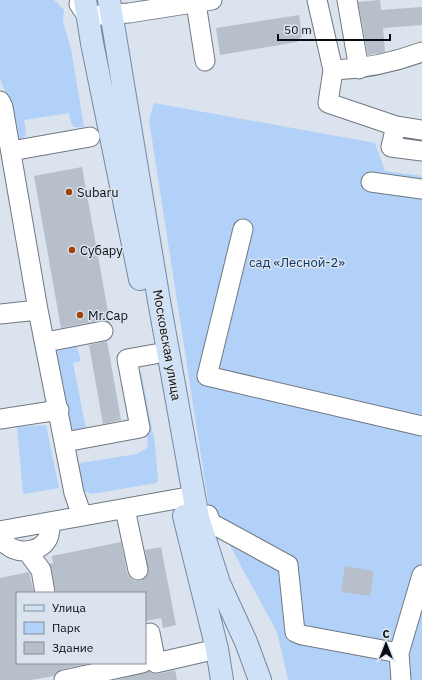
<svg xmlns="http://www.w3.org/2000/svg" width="422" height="680" font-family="'IBM Plex Sans',sans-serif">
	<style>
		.green { fill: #b2d1f8 }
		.building { fill: #b7bfca }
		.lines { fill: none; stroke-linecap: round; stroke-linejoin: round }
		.minor-casing { stroke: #707881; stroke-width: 21 }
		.major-casing { stroke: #758aa3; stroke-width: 24 }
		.minor { stroke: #fff; stroke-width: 19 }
		.major { stroke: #cfe1f7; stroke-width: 22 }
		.poi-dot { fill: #a34004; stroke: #dae3ee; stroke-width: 1.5 }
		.labels { text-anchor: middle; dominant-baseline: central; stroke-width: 3; stroke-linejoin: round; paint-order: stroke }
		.poi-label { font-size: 13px; fill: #0a0d10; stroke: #dae3ee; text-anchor: start }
		.park-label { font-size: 13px; fill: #0c3969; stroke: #dae3ee }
		.street-label { font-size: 13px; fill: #0a0d10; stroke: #dae3ee }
	</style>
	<rect width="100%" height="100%" fill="#dae3ee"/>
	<!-- green -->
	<path class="green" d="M 0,0 L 54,0 L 64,10 L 63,21 L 71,49 L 84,127 L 74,127 L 71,123 L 69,113 L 24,120 L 26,132 L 24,139 L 17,139 L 13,110 L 0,79 Z
		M 154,103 L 375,143 L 385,171 L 422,176 L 422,680 L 288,680 L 277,632 L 209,507 L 149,120 Z
		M 76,344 L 81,361 L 73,363 L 86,429 L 67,431 L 54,350 Z
		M 136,372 L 141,372 L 155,444 L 158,480 L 156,483 L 92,494 L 80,490 L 76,473 L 80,463 L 137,454 L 147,448 L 148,443 Z
		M 46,425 L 59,488 L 23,494 L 17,427 Z"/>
	<!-- building -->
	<path class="building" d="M 380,0 L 381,10 L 422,7 L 422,25 L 383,28 L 385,52 L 368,55 L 358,2 Z
		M 299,15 L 302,36 L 297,42 L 220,55 L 216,28 Z
		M 82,167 L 110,323 L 101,320 L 61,328 L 34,176 Z
		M 107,341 L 121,420 L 103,424 L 89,345 Z
		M 121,542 L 127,573 L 130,578 L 135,581 L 141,581 L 148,574 L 145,550 L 161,547 L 176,625 L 163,628 L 161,618 L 145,621 L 145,593 L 56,593 L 50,564 L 53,563 L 52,556 Z
		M 345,566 L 374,571 L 370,596 L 341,592 Z
		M 29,572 L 34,593 L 17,593 L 17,663 L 90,663 L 62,669 L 54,676 L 31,680 L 0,680 L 0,578 Z
		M 175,670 L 177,680 L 116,680 L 149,671 L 158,674 Z"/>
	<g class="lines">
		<!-- minor casing -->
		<g class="minor-casing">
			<path id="minor" d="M 317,0 L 333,70 L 328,103 L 396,126 L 422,130
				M 347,0 L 359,69
				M 196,3 L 205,61
				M 79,4 L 87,16 L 129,13 L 212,0
				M 333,70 C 365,69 392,63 422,52
				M 0,101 L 3,107 L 38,310 L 74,493 L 82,516
				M 396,126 L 391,147 L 422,151
				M 11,151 L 90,137
				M 371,182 L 422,189
				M 243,229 L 207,376 L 422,426
				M 0,314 L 38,310
				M 46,342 L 103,331
				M 0,419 L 59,410
				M 65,442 L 140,428 L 127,359 L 155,354
				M 125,509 L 138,570
				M 198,518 L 208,515 L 211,523 L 288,565 L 295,632 L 302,635 L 399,653
				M 0,531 L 193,496
				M 0,531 C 2,535 4,542 7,545 C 19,555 41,552 48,538 C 50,534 50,526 51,522
				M 27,551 L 41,570 L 45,593
				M 150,633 L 156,663 L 217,649
				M 64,680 L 142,663
				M 401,680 L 399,653 L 422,575"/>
		</g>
		<!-- major casing -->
		<g class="major-casing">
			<path id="major" d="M 85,0 L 92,43 L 140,279
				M 109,0 L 159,301 L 198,518 L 219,583 L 246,642 L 260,680
				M 184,516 L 217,649 L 222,680"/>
		</g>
		<!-- minor -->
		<use href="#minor" class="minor"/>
		<!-- major -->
		<use href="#major" class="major"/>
	</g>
	<!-- markers -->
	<g class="poi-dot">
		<circle cx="69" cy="192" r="4"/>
		<circle cx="72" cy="250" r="4"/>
		<circle cx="80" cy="315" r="4"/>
	</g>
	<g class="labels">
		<!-- poi labels -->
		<g class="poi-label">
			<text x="77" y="192">Subaru</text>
			<text x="80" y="250">Субару</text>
			<text x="88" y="315">Mr.Cap</text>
		</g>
		<!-- park labels -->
		<g class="park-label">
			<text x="297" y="262">сад «Лесной-2»</text>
		</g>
		<!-- street labels -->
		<g class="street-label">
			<text transform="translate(167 345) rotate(80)">Московская улица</text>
		</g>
	</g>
	<!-- legend -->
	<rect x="16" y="592" width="130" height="72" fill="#dae3ee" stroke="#878d95"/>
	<rect x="24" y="605" width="20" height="6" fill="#cfe1f7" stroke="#878d95"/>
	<text x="52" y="612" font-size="12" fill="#0a0d10">Улица</text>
	<rect x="24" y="622" width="20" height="12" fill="#b2d1f8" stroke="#878d95"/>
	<text x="52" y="632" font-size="12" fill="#0a0d10">Парк</text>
	<rect x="24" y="642" width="20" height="12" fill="#b7bfca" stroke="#878d95"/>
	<text x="52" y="652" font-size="12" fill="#0a0d10">Здание</text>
	<!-- north arrow -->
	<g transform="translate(386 644)" stroke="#dae3ee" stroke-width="3" paint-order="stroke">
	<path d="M0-3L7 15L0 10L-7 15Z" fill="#0a0d10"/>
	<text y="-6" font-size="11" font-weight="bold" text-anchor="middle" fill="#0a0d10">С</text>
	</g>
	<!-- scale -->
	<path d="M278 34v6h112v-6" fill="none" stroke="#0a0d10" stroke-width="2"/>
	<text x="284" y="34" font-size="12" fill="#0a0d10" stroke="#dae3ee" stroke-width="3" paint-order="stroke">50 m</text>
</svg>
